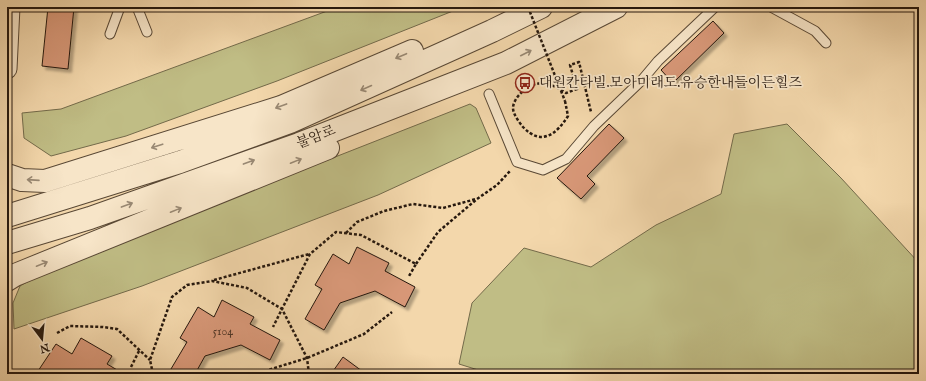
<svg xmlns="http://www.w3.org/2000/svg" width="926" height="381" font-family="'IM FELL English','Noto Serif KR',serif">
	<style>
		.green { fill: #c0bd85; stroke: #736a4a }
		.building { fill: #d79777; stroke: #26180e; filter: url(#shadow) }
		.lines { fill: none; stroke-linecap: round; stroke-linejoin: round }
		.service-casing { stroke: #594835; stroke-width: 11 }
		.minor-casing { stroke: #594835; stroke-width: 21 }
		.tertiary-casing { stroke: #594835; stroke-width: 24 }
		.path { stroke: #26180e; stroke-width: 2.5; stroke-dasharray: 3 2; stroke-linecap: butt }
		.service { stroke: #f7e5c8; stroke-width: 9 }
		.minor { stroke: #f7e5c8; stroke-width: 19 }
		.tertiary { stroke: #f7e5c8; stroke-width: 22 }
		.path-bridge { stroke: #26180e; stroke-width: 2.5; stroke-dasharray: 3 2; stroke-linecap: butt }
		.oneway { stroke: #998974 }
		.labels { text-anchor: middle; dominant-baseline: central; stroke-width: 3.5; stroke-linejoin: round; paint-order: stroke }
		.number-label { font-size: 12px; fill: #523828 }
		.poi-label { font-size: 14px; fill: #26180e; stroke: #f7e5c8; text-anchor: start }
		.street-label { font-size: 14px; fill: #26180e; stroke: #f7e5c8 }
	</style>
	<defs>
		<filter id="shadow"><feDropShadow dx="3.5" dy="3.5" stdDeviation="1" flood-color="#0004"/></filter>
	</defs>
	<rect width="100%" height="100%" fill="#f3d7ab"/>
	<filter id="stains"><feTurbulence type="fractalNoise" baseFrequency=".005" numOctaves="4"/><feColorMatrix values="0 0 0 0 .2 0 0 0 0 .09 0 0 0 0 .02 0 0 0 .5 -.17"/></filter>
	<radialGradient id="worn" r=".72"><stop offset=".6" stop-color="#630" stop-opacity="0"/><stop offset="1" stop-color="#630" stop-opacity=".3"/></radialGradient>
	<!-- green -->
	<path class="green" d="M 338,7 L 463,7 L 277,81 L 126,136 L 51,156 L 24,138 L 22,113 L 61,109 Z
		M 470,104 L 476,108 L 491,143 L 378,195 L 142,286 L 14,329 L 13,303 L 20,286 L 50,269 Z
		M 787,124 L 841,178 L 919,263 L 919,374 L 491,374 L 459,364 L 472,303 L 524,248 L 591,267 L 656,225 L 721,194 L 734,134 Z"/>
	<!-- building -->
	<path class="building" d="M 48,7 L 74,7 L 68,69 L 42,66 Z
		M 713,21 L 724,33 L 673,83 L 661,70 Z
		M 609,124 L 624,138 L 587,176 L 595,184 L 581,199 L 557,178 Z
		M 357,247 L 389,263 L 385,271 L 415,287 L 405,307 L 375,291 L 340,303 L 324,330 L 305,319 L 322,289 L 315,285 L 333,254 L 349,264 Z
		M 222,300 L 254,317 L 250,324 L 280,340 L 270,360 L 241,345 L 205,356 L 195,374 L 168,374 L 187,342 L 180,338 L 198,307 L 214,317 Z
		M 81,338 L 112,356 L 107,364 L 124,374 L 36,374 L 56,344 L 72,354 Z
		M 343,357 L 366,374 L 331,374 Z"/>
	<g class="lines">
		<!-- service casing -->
		<g class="service-casing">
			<path id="service" d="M 137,7 L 147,32
				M 771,7 L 815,31 L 826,43
				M 110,34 L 120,7
				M 489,94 L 517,162 L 543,170 L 566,159 L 594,126 L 642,80 L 658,61 L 715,7"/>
		</g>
		<!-- minor casing -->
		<g class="minor-casing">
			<path id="minor" d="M 7,69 L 10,7"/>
		</g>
		<!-- tertiary casing -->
		<g class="tertiary-casing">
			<path id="tertiary" d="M 7,175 L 22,180 L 45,181 L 281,107 L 412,51
				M 7,216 L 180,162 L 290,122 L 492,31 L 541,7
				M 7,243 L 90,218 L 299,144 L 506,63 L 616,7
				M 7,280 L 15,275 L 328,148"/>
		</g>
		<!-- path -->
		<path class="path" d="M 565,101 L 568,116 C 556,135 541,146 523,127 C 519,122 513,114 513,108 C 513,103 517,97 520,94 C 535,78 550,82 566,93 L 577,89 L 570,65 L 579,62 L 591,112
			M 346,233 L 357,222 L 384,211 L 413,204 L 443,208 L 476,199
			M 416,264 L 438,232 L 477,199 L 497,185 L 510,171
			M 214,280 L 309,254
			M 57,333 L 70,326 L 103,327 L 117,329 L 150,360
			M 131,367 L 140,349
			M 153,374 L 150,360 L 172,297 L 187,285 L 212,281 L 247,288 L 282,309 L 273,327
			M 255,374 L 307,358 L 364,334 L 392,312
			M 309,374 L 307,358 L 282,309 L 310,254 L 336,232 L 361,235 L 416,264 L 409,276"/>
		<!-- service -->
		<use href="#service" class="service"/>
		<!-- minor -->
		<use href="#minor" class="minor"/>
		<!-- tertiary -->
		<use href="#tertiary" class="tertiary"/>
		<!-- path-bridge -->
		<path class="path-bridge" d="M 528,7 L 565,101"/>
	</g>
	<!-- one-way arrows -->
	<defs><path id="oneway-shaft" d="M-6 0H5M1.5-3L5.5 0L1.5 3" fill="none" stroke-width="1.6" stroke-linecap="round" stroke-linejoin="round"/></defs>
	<g class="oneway">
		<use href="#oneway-shaft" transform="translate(526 53) rotate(-27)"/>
		<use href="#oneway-shaft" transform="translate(401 56) rotate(157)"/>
		<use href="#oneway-shaft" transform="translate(366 88) rotate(156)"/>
		<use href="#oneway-shaft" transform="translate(281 106) rotate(160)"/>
		<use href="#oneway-shaft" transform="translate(157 146) rotate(162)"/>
		<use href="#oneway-shaft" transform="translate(296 161) rotate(-22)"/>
		<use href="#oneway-shaft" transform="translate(249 162) rotate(-20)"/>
		<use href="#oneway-shaft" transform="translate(33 180) rotate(-176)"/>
		<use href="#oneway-shaft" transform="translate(127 205) rotate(-20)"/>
		<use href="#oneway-shaft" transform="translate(176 210) rotate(-22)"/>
		<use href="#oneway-shaft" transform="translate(42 264) rotate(-22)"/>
	</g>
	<!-- icons -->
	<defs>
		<g id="bus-ring" transform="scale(1)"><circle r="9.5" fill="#f7e5c8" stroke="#8f2418" stroke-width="1.5"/><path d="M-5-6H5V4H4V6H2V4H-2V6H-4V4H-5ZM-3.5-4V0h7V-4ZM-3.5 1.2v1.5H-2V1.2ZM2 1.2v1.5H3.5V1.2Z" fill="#8f2418"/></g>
	</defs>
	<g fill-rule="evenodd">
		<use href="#bus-ring" x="525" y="83"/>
	</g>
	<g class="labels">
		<!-- number labels -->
		<g class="number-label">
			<text x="223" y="331">5104</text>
		</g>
		<!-- poi labels -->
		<g class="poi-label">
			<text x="539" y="83">대원칸타빌.모아미래도.유승한내들이든힐즈</text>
		</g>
		<!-- street labels -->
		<g class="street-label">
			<text transform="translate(316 137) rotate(-21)">불암로</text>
		</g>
	</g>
	<!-- margin -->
	<rect width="926" height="381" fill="none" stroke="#f3d7ab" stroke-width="24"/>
	<rect x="8" y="8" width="910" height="365" fill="none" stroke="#26180e" stroke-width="2"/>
	<rect x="12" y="12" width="902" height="357" fill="none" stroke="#26180e"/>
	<!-- north arrow -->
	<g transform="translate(42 339) rotate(164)" stroke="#f7e5c8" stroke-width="3" paint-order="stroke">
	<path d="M0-3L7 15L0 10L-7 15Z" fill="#26180e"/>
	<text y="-6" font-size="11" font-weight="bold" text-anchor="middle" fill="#26180e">N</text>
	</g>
	<rect width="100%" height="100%" filter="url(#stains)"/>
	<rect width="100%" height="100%" fill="url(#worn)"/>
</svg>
